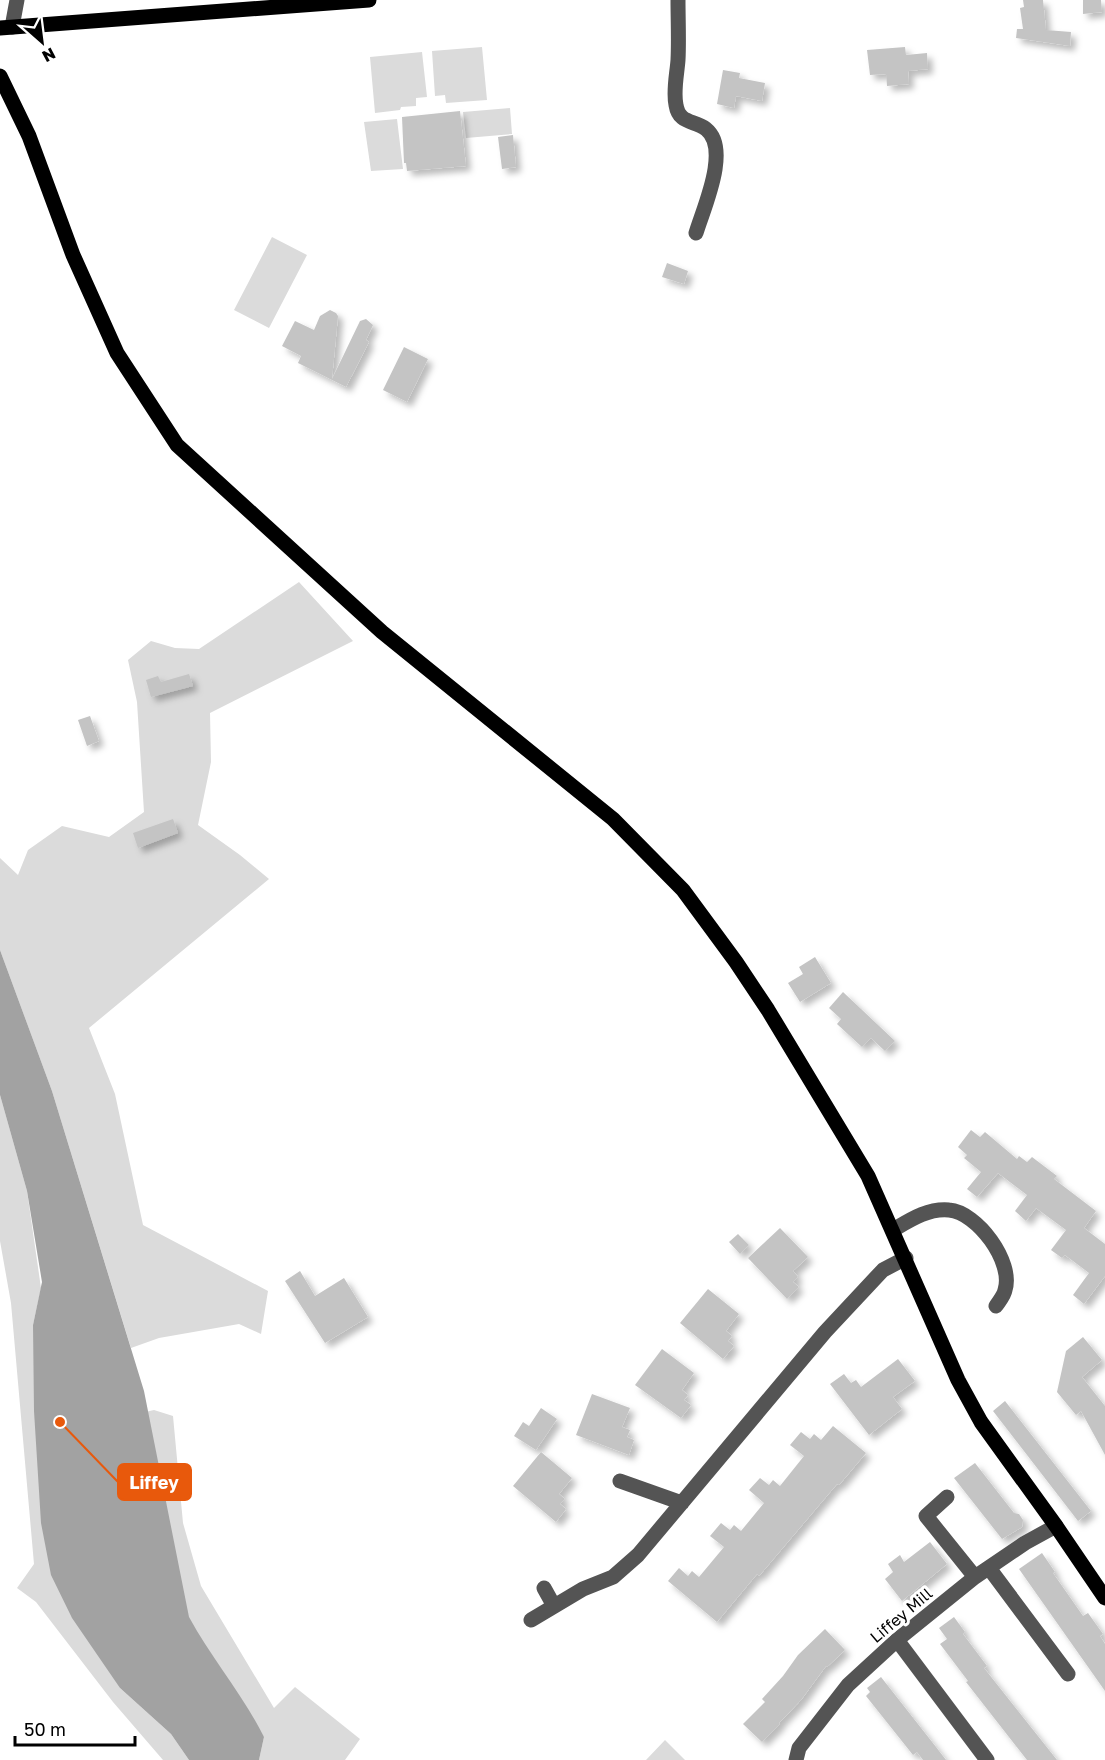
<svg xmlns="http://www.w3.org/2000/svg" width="1105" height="1760" font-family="'Golos Text',sans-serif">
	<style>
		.green { fill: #dbdbdb }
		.water { fill: #a2a2a2 }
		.building { fill: #c4c4c4; filter: url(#shadow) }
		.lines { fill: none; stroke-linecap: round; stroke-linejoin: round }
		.minor { stroke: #545454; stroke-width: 15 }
		.major { stroke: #000; stroke-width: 15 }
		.labels { text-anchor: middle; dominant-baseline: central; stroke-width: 6; stroke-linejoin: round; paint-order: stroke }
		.street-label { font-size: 16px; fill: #000; stroke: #fff }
		.leader { fill: none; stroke: #e8590c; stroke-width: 2 }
		.callout-dot { fill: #e8590c; stroke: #fff; stroke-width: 2 }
		.callout { fill: #e8590c; stroke: #e8590c; stroke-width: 2 }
		.callout-label { font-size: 18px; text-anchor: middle; font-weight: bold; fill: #fff }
	</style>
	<defs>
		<filter id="shadow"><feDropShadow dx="5" dy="5" stdDeviation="3" flood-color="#0004"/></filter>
	</defs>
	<rect width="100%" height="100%" fill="#fff"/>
	<!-- green -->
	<path class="green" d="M 482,47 L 487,100 L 446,103 L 445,95 L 435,96 L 432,51 Z
		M 422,52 L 427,97 L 416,98 L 416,106 L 401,107 L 400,110 L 375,113 L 370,57 Z
		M 510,108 L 512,134 L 466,138 L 463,112 Z
		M 397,119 L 403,169 L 371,171 L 364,122 Z
		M 272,237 L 307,255 L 269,328 L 234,310 Z
		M 299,582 L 353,641 L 210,713 L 211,762 L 198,825 L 240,855 L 269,879 L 89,1028 L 115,1094 L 143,1225 L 268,1291 L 261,1334 L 239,1324 L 159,1338 L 131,1348 L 52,1091 L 0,950 L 0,858 L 18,875 L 28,850 L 62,826 L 109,837 L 144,812 L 137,702 L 128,660 L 151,641 L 175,648 L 199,649 Z
		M 0,1095 L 27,1191 L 41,1288 L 33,1325 L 120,1688 L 171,1734 L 189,1760 L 163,1760 L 113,1702 L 36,1602 L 17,1588 L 34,1564 L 11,1303 L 0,1241 Z
		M 154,1410 L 173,1416 L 183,1523 L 201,1586 L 274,1708 L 295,1687 L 360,1739 L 345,1760 L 259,1760 L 264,1737 L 192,1663 L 132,1415 Z
		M 665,1740 L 685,1760 L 646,1760 Z"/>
	<!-- water -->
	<path class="water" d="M 0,950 L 52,1091 L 144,1391 L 189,1617 C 212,1659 243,1695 264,1737 L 259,1760 L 189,1760 L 171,1734 L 120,1688 L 72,1618 L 51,1575 L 41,1523 L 34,1411 L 33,1325 L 42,1282 L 27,1191 L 0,1095 Z"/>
	<!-- building -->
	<path class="building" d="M 1023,0 L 1043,0 L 1046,30 L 1071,32 L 1070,46 L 1016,38 L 1017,29 L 1023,29 L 1020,8 L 1024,7 Z
		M 1083,0 L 1101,0 L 1102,12 L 1083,14 Z
		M 905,47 L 906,55 L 927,53 L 928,69 L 908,71 L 909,84 L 887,86 L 886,74 L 870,75 L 867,50 Z
		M 723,70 L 740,73 L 739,78 L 765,83 L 762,101 L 736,96 L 734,108 L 717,104 Z
		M 460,111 L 466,166 L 407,171 L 406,163 L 404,163 L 402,117 Z
		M 513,135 L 516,167 L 502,169 L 498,137 Z
		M 667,263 L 688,271 L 684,284 L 662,277 Z
		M 330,310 L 336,313 L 338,316 L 332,379 L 360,321 L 366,319 L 373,325 L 366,340 L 369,342 L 346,387 L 298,363 L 301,356 L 282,346 L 295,321 L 314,330 L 320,316 Z
		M 404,347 L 428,359 L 407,402 L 383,390 Z
		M 189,674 L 193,686 L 151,697 L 146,680 L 158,676 L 161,682 Z
		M 90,716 L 99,741 L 87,746 L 78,720 Z
		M 173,819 L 178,833 L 138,848 L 133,833 Z
		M 815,957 L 831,983 L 800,1002 L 788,983 L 803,974 L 799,967 Z
		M 843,992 L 895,1041 L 885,1051 L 871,1038 L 862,1047 L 837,1024 L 841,1019 L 829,1008 Z
		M 971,1130 L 980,1137 L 985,1132 L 1017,1159 L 1019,1156 L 1027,1162 L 1032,1157 L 1057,1176 L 1054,1179 L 1096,1211 L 1084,1228 L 1105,1244 L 1105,1276 L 1084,1304 L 1073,1295 L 1089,1273 L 1065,1255 L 1062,1258 L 1051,1250 L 1066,1230 L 1036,1208 L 1026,1221 L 1015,1211 L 1027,1195 L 998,1173 L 977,1197 L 967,1189 L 981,1172 L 964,1158 L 967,1155 L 958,1147 Z
		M 780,1228 L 808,1257 L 793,1271 L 798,1277 L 793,1282 L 799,1287 L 787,1299 L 748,1258 Z
		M 738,1234 L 749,1245 L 740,1254 L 729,1242 Z
		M 300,1271 L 315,1296 L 344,1278 L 368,1317 L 325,1343 L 285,1281 Z
		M 708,1289 L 739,1314 L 726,1331 L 732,1336 L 728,1341 L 734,1346 L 723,1359 L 680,1323 Z
		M 1083,1337 L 1102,1360 L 1082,1377 L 1105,1406 L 1105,1455 L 1081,1411 L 1076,1415 L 1057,1392 L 1066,1351 Z
		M 662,1349 L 694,1373 L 682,1390 L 688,1395 L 684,1400 L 691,1405 L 681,1418 L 635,1385 Z
		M 898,1359 L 915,1381 L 893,1397 L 902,1409 L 869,1435 L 830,1384 L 844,1374 L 851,1383 L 856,1380 L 861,1387 Z
		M 592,1394 L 630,1408 L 622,1427 L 630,1430 L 627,1437 L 634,1440 L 629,1455 L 576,1435 Z
		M 1005,1401 L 1091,1511 L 1078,1521 L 993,1411 Z
		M 541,1408 L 557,1419 L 536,1450 L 514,1436 L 523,1422 L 529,1426 Z
		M 833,1426 L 866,1453 L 839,1485 L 837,1484 L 759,1576 L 757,1574 L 717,1622 L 668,1581 L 679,1568 L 688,1576 L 692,1571 L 699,1577 L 724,1547 L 710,1536 L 721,1523 L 730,1530 L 734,1525 L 741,1531 L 764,1503 L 749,1490 L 760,1478 L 769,1485 L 773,1480 L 780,1486 L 804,1456 L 790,1445 L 801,1432 L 810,1439 L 814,1434 L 821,1440 Z
		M 541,1452 L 572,1478 L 559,1494 L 565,1499 L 560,1504 L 566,1509 L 556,1522 L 513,1486 Z
		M 975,1463 L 1014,1513 L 1019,1514 L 1023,1520 L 1022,1527 L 1002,1539 L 954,1478 Z
		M 930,1542 L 947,1564 L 902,1601 L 885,1579 L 893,1572 L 888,1564 L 900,1555 L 904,1562 Z
		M 1042,1553 L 1055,1572 L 1053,1573 L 1083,1616 L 1088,1613 L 1103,1634 L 1100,1636 L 1105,1644 L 1105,1691 L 1019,1569 Z
		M 954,1617 L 965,1632 L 963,1634 L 987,1666 L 984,1668 L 1057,1760 L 1027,1760 L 966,1682 L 968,1681 L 940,1644 L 947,1639 L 939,1628 Z
		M 825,1629 L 845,1650 L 827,1667 L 826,1666 L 801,1700 L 779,1723 L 780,1724 L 762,1742 L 743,1724 L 765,1702 L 762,1699 L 783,1676 L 798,1655 Z
		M 881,1677 L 936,1747 L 946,1760 L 923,1760 L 917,1752 L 913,1755 L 866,1696 L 870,1692 L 867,1688 Z"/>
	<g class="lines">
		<!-- minor -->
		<path class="minor" d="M 678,0 C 678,20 679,40 678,60 C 677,74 673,91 676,105 C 679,124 694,120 706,129 C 731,149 703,209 696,233
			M 12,27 L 17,0
			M 893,1230 C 910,1220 928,1208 949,1210 C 977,1212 1014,1262 1005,1290 C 1004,1296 999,1301 996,1306
			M 620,1481 L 682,1503
			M 947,1497 L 926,1516 L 975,1577
			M 989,1568 L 1068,1674
			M 544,1588 L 554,1606
			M 531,1620 L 583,1589 L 613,1577 L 638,1555 L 825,1332 L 883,1270 L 906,1258
			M 897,1640 L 987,1760
			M 796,1760 L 799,1748 L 848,1685 L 897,1640 L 975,1577 L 1025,1543 L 1056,1526"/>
		<!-- major -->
		<path class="major" d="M 0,28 L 369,0
			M 0,76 L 29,136 L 73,255 L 117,353 L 177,445 L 382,632 L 613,819 L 683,890 L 736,962 L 768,1010 L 868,1176 L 958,1380 L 981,1422 L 1056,1526 L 1105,1598"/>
	</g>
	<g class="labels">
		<!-- street labels -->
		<g class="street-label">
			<text transform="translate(901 1615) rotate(-40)">Liffey Mill</text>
		</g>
	</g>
	<!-- callouts -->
	<path class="leader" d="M60 1422L118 1482"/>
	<circle class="callout-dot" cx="60" cy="1422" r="6"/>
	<rect class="callout" x="118" y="1464" width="73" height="36" rx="6"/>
	<g class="callout-label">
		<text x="154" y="1489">Liffey</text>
	</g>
	<!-- north arrow -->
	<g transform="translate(42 42) rotate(152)" stroke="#ffffff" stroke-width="4.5" paint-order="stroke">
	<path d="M0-4.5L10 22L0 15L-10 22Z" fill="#000000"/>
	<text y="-9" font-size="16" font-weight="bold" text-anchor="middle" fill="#000000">N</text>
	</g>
	<!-- scale -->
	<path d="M15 1736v9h120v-9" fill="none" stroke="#000000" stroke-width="3"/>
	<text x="24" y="1736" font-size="18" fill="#000000" stroke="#ffffff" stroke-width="4.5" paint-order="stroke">50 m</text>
</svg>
